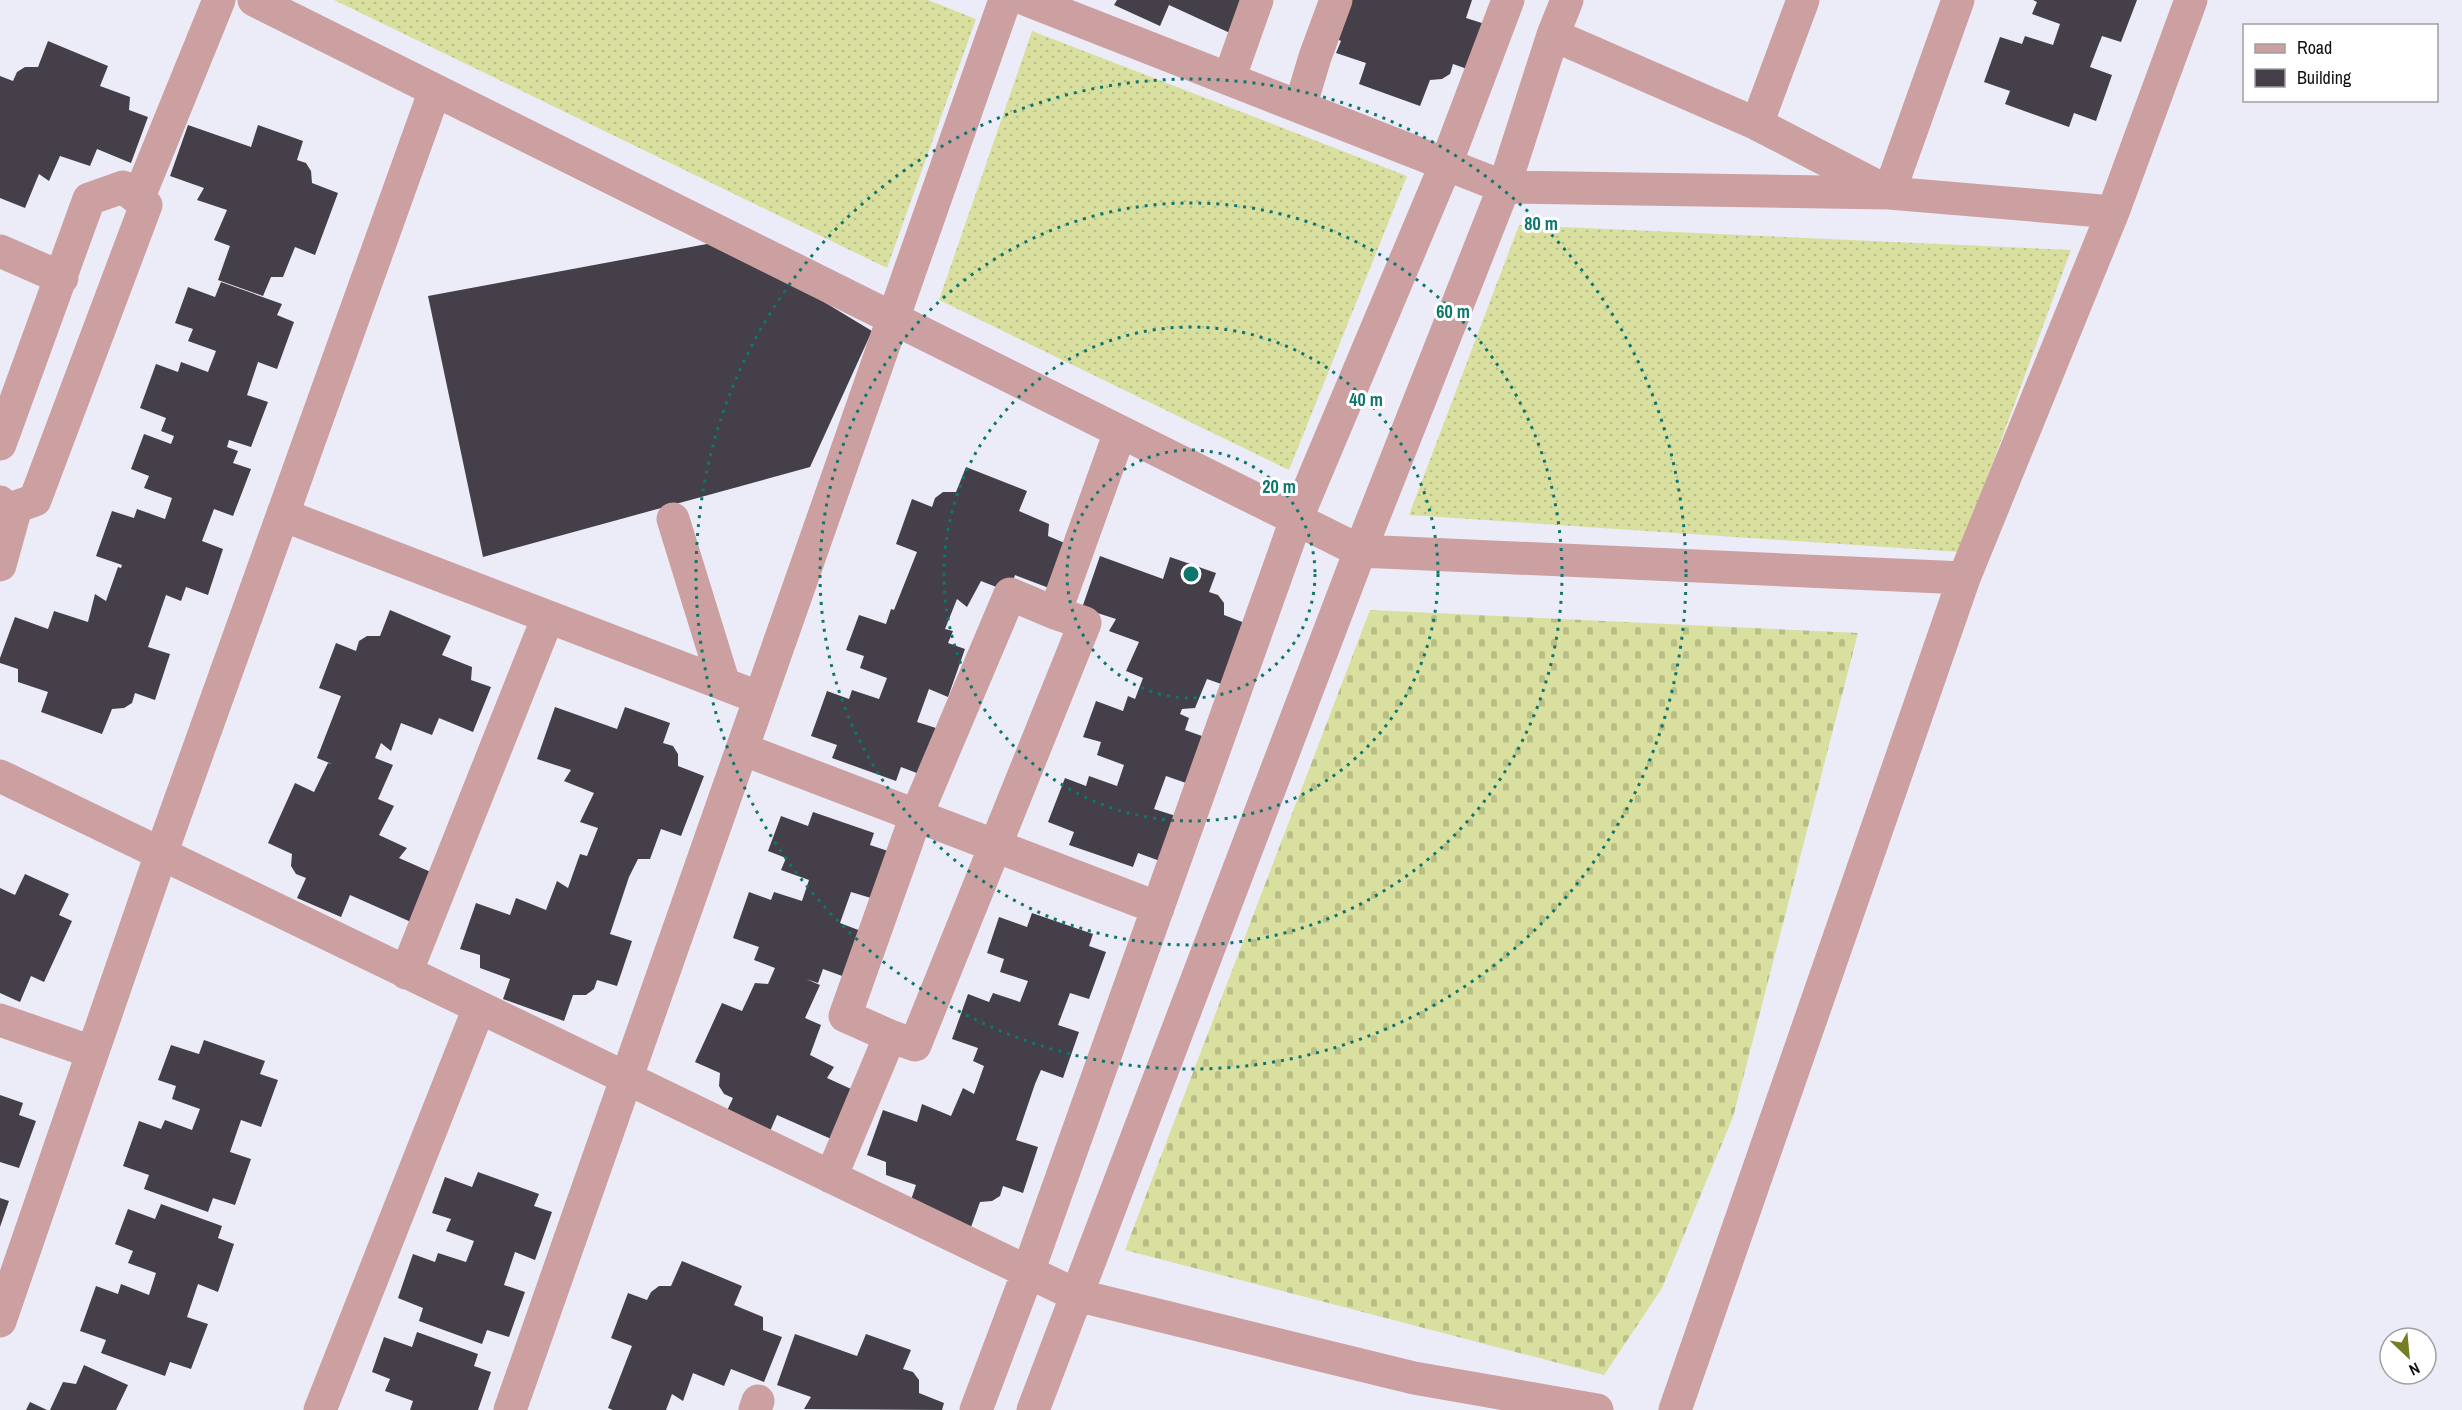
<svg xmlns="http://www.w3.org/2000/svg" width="2462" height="1410" font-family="'Archivo Narrow',sans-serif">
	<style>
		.grass { fill: url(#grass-dots) }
		.cemetery { fill: url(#cemetery-stones) }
		.building { fill: #443f48 }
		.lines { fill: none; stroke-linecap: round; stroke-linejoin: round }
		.minor { stroke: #cc9fa1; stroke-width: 33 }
		.ring { fill: none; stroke: #0f766e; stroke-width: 3; stroke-dasharray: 3 6 }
		.centre { fill: #0f766e; stroke: #fff; stroke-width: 3 }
		.ring-label { font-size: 18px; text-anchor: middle; font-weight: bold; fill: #0f766e; stroke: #fff; stroke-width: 6; stroke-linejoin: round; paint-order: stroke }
	</style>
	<defs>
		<pattern id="grass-dots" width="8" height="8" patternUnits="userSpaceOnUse" patternTransform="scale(1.5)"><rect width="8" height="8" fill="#d9df9e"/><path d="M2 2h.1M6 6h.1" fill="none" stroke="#b9be87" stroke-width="1.8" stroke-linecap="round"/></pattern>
		<pattern id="cemetery-stones" width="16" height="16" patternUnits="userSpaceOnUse" patternTransform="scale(1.5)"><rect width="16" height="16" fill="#d9df9e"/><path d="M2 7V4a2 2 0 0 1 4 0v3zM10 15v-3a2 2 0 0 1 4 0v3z" fill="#b9be87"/></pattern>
	</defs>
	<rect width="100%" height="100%" fill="#ececf8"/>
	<!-- grass -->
	<path class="grass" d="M 334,0 L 928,0 L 976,19 L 887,268 Z
		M 1032,31 L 1407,176 L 1289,470 L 939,300 Z
		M 1519,225 L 2071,250 L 1960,552 L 1409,515 Z"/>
	<!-- cemetery -->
	<path class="cemetery" d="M 1370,610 L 1858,633 L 1733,1117 L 1662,1288 L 1604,1375 L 1125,1250 Z"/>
	<!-- building -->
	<path class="building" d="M 1117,0 L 1245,0 L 1230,33 L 1169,5 L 1160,26 L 1114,5 Z
		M 1345,0 L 1472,0 L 1466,18 L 1488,25 L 1473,71 L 1453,64 L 1450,74 L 1442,79 L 1430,80 L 1420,106 L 1359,84 L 1366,63 L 1336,53 L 1341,41 L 1329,35 Z
		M 2033,0 L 2137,0 L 2121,42 L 2102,36 L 2090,67 L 2112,75 L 2096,121 L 2074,113 L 2069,127 L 2005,104 L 2010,91 L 1984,82 L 2000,37 L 2022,44 L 2025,36 L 2053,45 L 2060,24 L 2032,14 L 2037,2 Z
		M 48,41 L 108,66 L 100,86 L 130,97 L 129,110 L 148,117 L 131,163 L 97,149 L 90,166 L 60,156 L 49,181 L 39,174 L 25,208 L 0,198 L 0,76 L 13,81 L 17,72 L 25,67 L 38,67 Z
		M 188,125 L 251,147 L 258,125 L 303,141 L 297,160 L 306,163 L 311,171 L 312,183 L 338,193 L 315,255 L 295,247 L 283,277 L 271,277 L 263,296 L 218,280 L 230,246 L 214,240 L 227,210 L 197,200 L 204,188 L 170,176 Z
		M 723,241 L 872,331 L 810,467 L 483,557 L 428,296 Z
		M 221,282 L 282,304 L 277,315 L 294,322 L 277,369 L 258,362 L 247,395 L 268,402 L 251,447 L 229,440 L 227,447 L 238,451 L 233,463 L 251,469 L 233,516 L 214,509 L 202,541 L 223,549 L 208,595 L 186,587 L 181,601 L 166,595 L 148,647 L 170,654 L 155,700 L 135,693 L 132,703 L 124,708 L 112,709 L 102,734 L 41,712 L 48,692 L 18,682 L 18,669 L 0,663 L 0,658 L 15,617 L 48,629 L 54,611 L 88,622 L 95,594 L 106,601 L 118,567 L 121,568 L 122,565 L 96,556 L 112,511 L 134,518 L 137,509 L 165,519 L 172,498 L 144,488 L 149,476 L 131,469 L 144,434 L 171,444 L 174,436 L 161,431 L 166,418 L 140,408 L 156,364 L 178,372 L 181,362 L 208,372 L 216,351 L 188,341 L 193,329 L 175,323 L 188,287 L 215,297 Z
		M 966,467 L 1027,491 L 1019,511 L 1049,524 L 1048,536 L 1067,544 L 1049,588 L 1015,575 L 1009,592 L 981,581 L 967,607 L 957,599 L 945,629 L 953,631 L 948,643 L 965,649 L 948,697 L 929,689 L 917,722 L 939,729 L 922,775 L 901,767 L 896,781 L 832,758 L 837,745 L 811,736 L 827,691 L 849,699 L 852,690 L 879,699 L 887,678 L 860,668 L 864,656 L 846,650 L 859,615 L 886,624 L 891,609 L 894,610 L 917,552 L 896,544 L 912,499 L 932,507 L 935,498 L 943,492 L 956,492 Z
		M 1100,556 L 1163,579 L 1170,557 L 1216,573 L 1209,592 L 1218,595 L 1224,603 L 1224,615 L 1250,625 L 1227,686 L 1207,679 L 1195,708 L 1182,709 L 1180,714 L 1189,718 L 1185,730 L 1202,736 L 1186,783 L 1166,776 L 1154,809 L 1176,816 L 1160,861 L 1138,853 L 1133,867 L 1069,845 L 1074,832 L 1048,822 L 1065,778 L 1086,786 L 1089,776 L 1117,786 L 1124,765 L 1097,755 L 1101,742 L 1083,737 L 1096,701 L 1123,711 L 1128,696 L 1135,699 L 1143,678 L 1126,671 L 1139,642 L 1109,631 L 1116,619 L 1082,608 Z
		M 390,610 L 451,636 L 442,655 L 472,667 L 471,680 L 491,687 L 473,732 L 439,718 L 432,735 L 401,723 L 391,751 L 381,743 L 375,758 L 393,765 L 378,799 L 394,806 L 379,835 L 407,848 L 399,858 L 433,873 L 411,922 L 350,895 L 341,917 L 297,898 L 306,878 L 296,874 L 291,866 L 292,854 L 268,843 L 295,783 L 314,792 L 328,763 L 332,764 L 317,758 L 341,696 L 319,688 L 336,643 L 356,651 L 359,641 L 367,636 L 380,636 Z
		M 555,707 L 617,729 L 625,707 L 670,723 L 663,743 L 673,746 L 678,754 L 678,766 L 704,776 L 681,836 L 661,829 L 650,859 L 638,859 L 629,877 L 610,934 L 632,941 L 617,986 L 597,980 L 594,989 L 586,995 L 573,995 L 564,1021 L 503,999 L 510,979 L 480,968 L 480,955 L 460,949 L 476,903 L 510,915 L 516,898 L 546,910 L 557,881 L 568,888 L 580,854 L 587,856 L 598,828 L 580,822 L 594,793 L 564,781 L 571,770 L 537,759 Z
		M 813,812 L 874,833 L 870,845 L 888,851 L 871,898 L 851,892 L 840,923 L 861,931 L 845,977 L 823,969 L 818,983 L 806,979 L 820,985 L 805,1018 L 821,1025 L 810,1055 L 834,1067 L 827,1078 L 860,1093 L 838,1142 L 777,1115 L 768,1136 L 724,1117 L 733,1098 L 724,1094 L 719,1086 L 720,1073 L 695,1062 L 722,1003 L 742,1011 L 755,983 L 768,984 L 775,968 L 754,960 L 759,947 L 733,938 L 749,892 L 771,900 L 774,892 L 802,901 L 809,880 L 781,870 L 786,858 L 768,851 L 781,816 L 808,826 Z
		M 25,874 L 69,894 L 59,915 L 72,921 L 44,982 L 31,976 L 20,1002 L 0,993 L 0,888 L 15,895 Z
		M 1032,913 L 1093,934 L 1089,946 L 1106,952 L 1089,999 L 1070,993 L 1058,1025 L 1079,1032 L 1063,1078 L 1041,1070 L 1035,1084 L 1016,1140 L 1038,1147 L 1023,1193 L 1003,1186 L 1000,1196 L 992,1201 L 980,1202 L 971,1227 L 909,1206 L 916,1185 L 886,1175 L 886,1162 L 867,1155 L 883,1110 L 917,1122 L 922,1104 L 951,1116 L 963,1088 L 974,1094 L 984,1066 L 973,1061 L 978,1048 L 952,1039 L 968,994 L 989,1002 L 993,993 L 1020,1002 L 1028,981 L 1000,972 L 1004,959 L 987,953 L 999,917 L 1027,927 Z
		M 204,1040 L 265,1061 L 260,1074 L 278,1080 L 261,1127 L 241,1120 L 230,1152 L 251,1159 L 235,1205 L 213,1198 L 208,1212 L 144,1189 L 149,1175 L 123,1166 L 139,1121 L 161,1129 L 165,1120 L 192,1130 L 200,1109 L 172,1099 L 176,1086 L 158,1080 L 171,1045 L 199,1054 Z
		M 0,1095 L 23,1103 L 19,1115 L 36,1121 L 19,1168 L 0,1162 Z
		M 478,1172 L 539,1194 L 534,1206 L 552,1212 L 535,1260 L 515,1252 L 504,1285 L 525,1292 L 509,1337 L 487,1330 L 482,1344 L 419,1321 L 423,1308 L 398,1298 L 413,1254 L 435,1262 L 438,1253 L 466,1262 L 474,1241 L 446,1231 L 451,1219 L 432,1213 L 445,1177 L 472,1187 Z
		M 0,1198 L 9,1201 L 0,1227 Z
		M 161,1204 L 222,1226 L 218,1238 L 234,1244 L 218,1292 L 198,1284 L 187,1317 L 208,1324 L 191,1369 L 170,1362 L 165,1376 L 101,1353 L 106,1340 L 80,1331 L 96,1286 L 118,1294 L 121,1284 L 149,1295 L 156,1273 L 128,1263 L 133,1251 L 115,1244 L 128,1209 L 155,1219 Z
		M 682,1261 L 742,1286 L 734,1305 L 763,1317 L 763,1330 L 782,1337 L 764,1382 L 731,1369 L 724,1386 L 693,1373 L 683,1401 L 672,1394 L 666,1410 L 613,1410 L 608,1408 L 632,1346 L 611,1338 L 628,1293 L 647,1300 L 651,1292 L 659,1286 L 671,1286 Z
		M 417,1332 L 478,1354 L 474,1366 L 491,1372 L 478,1410 L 410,1410 L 413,1401 L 385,1391 L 390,1379 L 372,1372 L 384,1337 L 412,1347 Z
		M 795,1334 L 857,1356 L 866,1334 L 911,1350 L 903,1369 L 913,1372 L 919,1380 L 919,1393 L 944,1403 L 942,1410 L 804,1409 L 811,1397 L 777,1385 Z
		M 84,1365 L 128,1385 L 116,1410 L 50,1410 L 63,1382 L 76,1384 Z
		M 30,1402 L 47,1410 L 26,1410 Z"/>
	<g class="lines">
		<!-- minor -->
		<path class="minor" d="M 254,0 L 1360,551 L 1964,578 L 2113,212 L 2191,0
			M 1027,0 L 1504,187 L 1889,193 L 2113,212
			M 1553,35 L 1757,124 L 1882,189
			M 1229,79 L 1257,0
			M 1300,107 L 1315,57 L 1336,0
			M 1757,124 L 1803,0
			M 1889,193 L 1958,0
			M 138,199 L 219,0
			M 0,251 L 62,278
			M 0,444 L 89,199 L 123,187 L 146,205 L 35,500 L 7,510 L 0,502
			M 283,515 L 760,698
			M 673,519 L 724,684
			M 0,565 L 16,507
			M 742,749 L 1158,908
			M 0,776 L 1076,1295 L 1414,1378 L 1597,1410
			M 406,973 L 548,617
			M 0,1020 L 92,1052
			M 890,1036 L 845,1016 L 916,816 L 1010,594 L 1055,613
			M 831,1177 L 890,1036 L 915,1045 L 1085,623 L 1055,613 L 1120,432
			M 0,1321 L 161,854 L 435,90
			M 320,1410 L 479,1008
			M 510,1410 L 1005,0
			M 755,1410 L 758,1401
			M 976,1410 L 1028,1272 L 1296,520 L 1446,164 L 1508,0
			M 1033,1410 L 1360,551 L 1504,187 L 1553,35 L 1567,0
			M 1675,1410 L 1964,578"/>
	</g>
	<!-- distance rings -->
	<g class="ring">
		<circle cx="1191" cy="574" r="124"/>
		<circle cx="1191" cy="574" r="247"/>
		<circle cx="1191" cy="574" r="371"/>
		<circle cx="1191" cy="574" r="495"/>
	</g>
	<circle cx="1191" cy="574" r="9" class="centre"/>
	<g class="ring-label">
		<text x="1541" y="230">80 m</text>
		<text x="1453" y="318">60 m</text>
		<text x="1366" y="406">40 m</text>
		<text x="1279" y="493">20 m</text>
	</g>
	<!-- legend -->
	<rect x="2243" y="24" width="195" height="78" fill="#ffffff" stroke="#9f9fa1" stroke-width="1.5"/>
	<rect x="2255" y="44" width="30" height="9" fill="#cc9fa1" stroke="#9f9fa1" stroke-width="1.5"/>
	<text x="2297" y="54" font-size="18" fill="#100f13">Road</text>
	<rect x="2255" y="69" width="30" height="18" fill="#443f48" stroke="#9f9fa1" stroke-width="1.5"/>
	<text x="2297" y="84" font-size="18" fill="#100f13">Building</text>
	<!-- north arrow -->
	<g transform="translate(2408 1356) rotate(154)"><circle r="28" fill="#ffffff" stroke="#9f9fa1" stroke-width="1.5"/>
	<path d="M0-4.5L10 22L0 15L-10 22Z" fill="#777c26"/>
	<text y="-9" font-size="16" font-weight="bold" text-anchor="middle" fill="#100f13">N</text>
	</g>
</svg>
